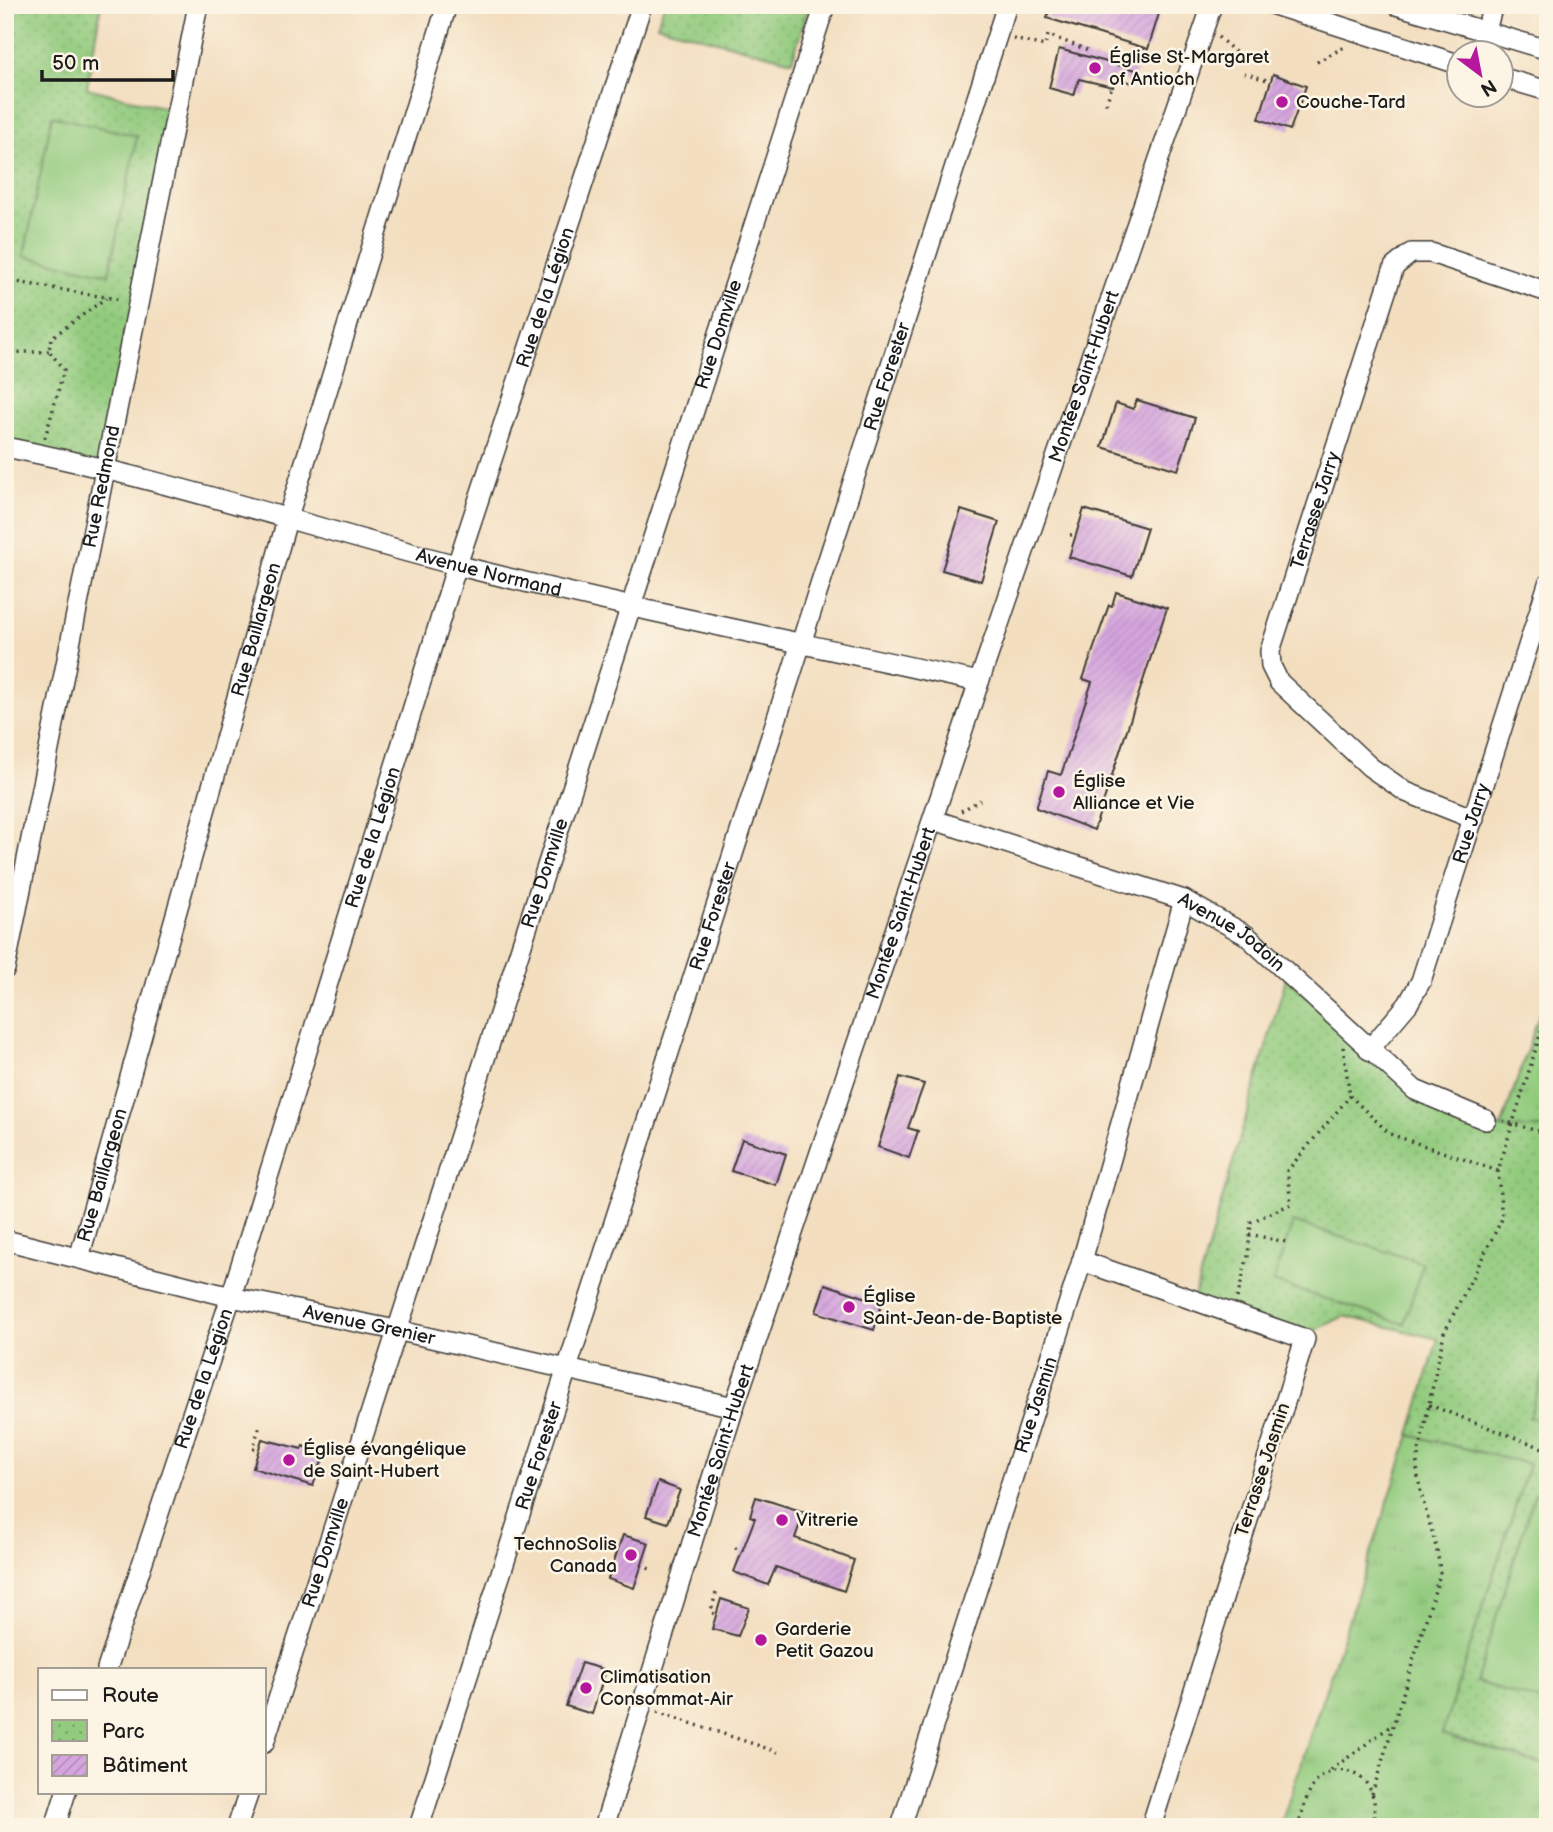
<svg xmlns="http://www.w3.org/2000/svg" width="1553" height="1832" font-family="'Balsamiq Sans',sans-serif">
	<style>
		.grass { fill: url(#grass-tufts); stroke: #57744d; stroke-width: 2 }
		.park { fill: url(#park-dots); stroke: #57744d; stroke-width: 2 }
		.pitch { fill: #92cb7e; stroke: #57744d; stroke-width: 2 }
		.building { fill: url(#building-hatch) }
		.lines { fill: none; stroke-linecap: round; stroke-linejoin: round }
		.minor-casing { stroke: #3c3935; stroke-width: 22 }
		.path { stroke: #3c3935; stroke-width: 3.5; stroke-dasharray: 2 5; stroke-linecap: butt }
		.minor { stroke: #fff; stroke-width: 19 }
		.poi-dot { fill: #b5179e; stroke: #fcf5e5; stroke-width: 2.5 }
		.labels { text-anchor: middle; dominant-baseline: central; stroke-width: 5; stroke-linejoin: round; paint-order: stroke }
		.poi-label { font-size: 19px; fill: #1c1c1c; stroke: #fcf5e5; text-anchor: start }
		.street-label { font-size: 19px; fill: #1c1c1c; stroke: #fcf5e5 }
	</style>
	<defs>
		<pattern id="grass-tufts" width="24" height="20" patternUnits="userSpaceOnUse" patternTransform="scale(1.75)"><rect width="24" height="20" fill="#92cb7e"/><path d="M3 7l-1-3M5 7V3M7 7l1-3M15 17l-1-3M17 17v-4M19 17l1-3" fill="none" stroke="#7dae6c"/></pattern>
		<pattern id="park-dots" width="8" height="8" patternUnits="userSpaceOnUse" patternTransform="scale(1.75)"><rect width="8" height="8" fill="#92cb7e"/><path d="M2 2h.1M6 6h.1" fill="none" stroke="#7dae6c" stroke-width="1.8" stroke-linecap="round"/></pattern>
		<pattern id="building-hatch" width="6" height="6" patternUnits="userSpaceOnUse" patternTransform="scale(1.75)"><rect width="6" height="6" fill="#d5a5de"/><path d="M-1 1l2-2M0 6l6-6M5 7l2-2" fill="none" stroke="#b68dbe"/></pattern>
	</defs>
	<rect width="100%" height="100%" fill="#fcf5e5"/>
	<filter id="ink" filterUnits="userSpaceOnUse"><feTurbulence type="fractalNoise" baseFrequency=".0143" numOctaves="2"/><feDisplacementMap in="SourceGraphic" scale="14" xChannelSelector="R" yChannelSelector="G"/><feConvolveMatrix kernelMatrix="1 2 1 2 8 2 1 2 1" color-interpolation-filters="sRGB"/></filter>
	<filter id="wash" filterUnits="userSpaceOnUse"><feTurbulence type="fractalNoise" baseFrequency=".00686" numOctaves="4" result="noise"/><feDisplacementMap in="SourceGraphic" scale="28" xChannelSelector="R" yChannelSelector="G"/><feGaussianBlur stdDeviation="1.57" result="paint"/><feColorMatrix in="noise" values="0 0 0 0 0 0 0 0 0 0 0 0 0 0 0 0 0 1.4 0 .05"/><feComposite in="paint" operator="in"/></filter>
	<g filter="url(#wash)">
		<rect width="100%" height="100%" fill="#f3dec0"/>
		<!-- grass -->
		<path class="grass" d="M 1548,988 L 1548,1128 L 1501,1128 Z
			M 1410,1435 L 1529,1464 L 1442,1734 L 1548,1766 L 1548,1827 L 1280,1827 Z"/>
		<!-- park -->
		<path class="park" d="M 5,5 L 101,5 L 87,88 L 182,112 L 106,474 L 5,455 Z
			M 664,5 L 809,5 L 792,61 L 657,25 Z
			M 1286,978 L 1453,1115 L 1501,1128 L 1548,1128 L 1548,1766 L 1442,1734 L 1529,1464 L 1410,1435 L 1438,1339 L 1344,1316 L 1304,1336 L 1194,1297 Z"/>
		<!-- pitch -->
		<path class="pitch" d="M 52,116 L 137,136 L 109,274 L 24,256 Z
			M 1293,1222 L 1423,1263 L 1404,1324 L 1273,1282 Z
			M 1548,1360 L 1548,1423 L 1529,1417 Z
			M 1535,1493 L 1548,1497 L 1548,1703 L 1476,1682 Z"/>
		<g id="blocks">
			<!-- building -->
			<path class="building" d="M 1051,5 L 1153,5 L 1161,7 L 1148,49 L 1047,18 Z
				M 1059,49 L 1136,70 L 1132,83 L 1115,77 L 1113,87 L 1079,79 L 1074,95 L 1049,88 Z
				M 1273,74 L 1306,86 L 1290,130 L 1259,119 Z
				M 1137,400 L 1195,418 L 1178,470 L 1102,447 L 1116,403 L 1133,409 Z
				M 1084,509 L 1147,528 L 1132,576 L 1069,557 Z
				M 961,510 L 999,522 L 981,581 L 942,570 Z
				M 1116,592 L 1167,608 L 1094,830 L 1036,808 L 1048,771 L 1061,775 L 1092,682 L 1083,679 L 1109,605 L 1112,606 Z
				M 900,1077 L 924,1084 L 908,1128 L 918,1131 L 909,1158 L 878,1147 Z
				M 742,1139 L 786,1154 L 776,1185 L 731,1171 Z
				M 825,1284 L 882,1303 L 874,1330 L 816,1312 Z
				M 262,1439 L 302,1449 L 303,1446 L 325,1453 L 313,1486 L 253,1468 Z
				M 658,1482 L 680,1490 L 668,1523 L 646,1516 Z
				M 756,1497 L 804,1512 L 795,1538 L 854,1560 L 844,1591 L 776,1567 L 768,1585 L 734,1572 L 755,1518 L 750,1516 Z
				M 623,1535 L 649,1543 L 634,1588 L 608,1579 Z
				M 721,1599 L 749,1608 L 738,1636 L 712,1629 Z
				M 581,1663 L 606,1670 L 592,1714 L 566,1706 Z"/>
		</g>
	</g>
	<g filter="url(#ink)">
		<use href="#blocks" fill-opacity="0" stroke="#3c3935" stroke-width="2"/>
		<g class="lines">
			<!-- minor casing -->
			<g class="minor-casing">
				<g id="minor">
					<path d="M 1274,5 L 1458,64"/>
					<path d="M 1396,5 L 1548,50"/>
					<path d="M 1480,52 L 1493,5"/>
					<path d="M 1500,77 L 1548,91"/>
					<path id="s1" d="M 5,447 C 158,477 306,526 456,565 C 629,609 804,643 979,682"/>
					<path id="s2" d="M 1474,819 L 1406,792 L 1370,767 L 1279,682 L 1271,666 L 1270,651 L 1394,267 L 1411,253 L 1431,253 L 1548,292"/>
					<path id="s3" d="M 934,820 L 1184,900 L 1246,935 L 1415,1090 L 1486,1120"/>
					<path id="s4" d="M 5,969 L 198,5"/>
					<path id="s5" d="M 1369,1050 L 1408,1004 L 1421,981 L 1548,584"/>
					<path id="s6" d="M 5,1240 L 231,1297 L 396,1330 L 734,1407"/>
					<path id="s7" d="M 79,1258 L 287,520 L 447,5"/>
					<path d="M 1082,1261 L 1305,1339 L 1151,1827"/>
					<path id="s8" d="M 107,1669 L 231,1297 L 457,565 L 642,5"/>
					<path id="s9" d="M 264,1743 L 825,5"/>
					<path d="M 55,1827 L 66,1792"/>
					<path d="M 237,1827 L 249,1792"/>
					<path id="s10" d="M 419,1827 L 1007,5"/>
					<path id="s11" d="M 604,1827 L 734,1407 L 979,682 L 1212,5"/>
					<path id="s12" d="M 901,1827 L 1082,1261 L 1184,900"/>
				</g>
			</g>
			<!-- path -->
			<path class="path" d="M 1161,7 L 1163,5
				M 1218,37 L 1248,63
				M 1013,39 L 1045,46 L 1048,35 L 1090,51
				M 1317,62 L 1346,46
				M 1244,73 L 1270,81
				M 1106,104 L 1115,77
				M 5,280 L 122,300
				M 5,354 C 12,351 36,353 49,351
				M 45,438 L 64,370 L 49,351 L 51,338 L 106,298
				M 1070,535 L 1076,534
				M 961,811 L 980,800
				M 1343,1047 L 1350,1096 L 1390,1134 L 1498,1171
				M 1503,1121 L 1548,1134
				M 1249,1234 L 1286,1242
				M 1237,1298 L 1248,1256 L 1251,1222 L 1291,1204 L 1287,1171 L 1350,1096
				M 1429,1405 L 1548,1450
				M 259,1428 L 253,1448 L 259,1450
				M 320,1451 L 321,1446
				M 735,1548 L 743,1551
				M 641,1566 L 653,1570
				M 716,1593 L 711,1611 L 716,1616
				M 657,1712 L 778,1752
				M 1331,1770 L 1392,1725
				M 1372,1794 L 1440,1574 C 1438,1535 1417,1500 1417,1461 L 1444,1333 L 1502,1219 L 1498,1171 L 1541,1032 L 1548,1028
				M 1298,1827 C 1303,1812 1306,1794 1316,1782 C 1333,1762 1364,1770 1372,1794 C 1376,1803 1374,1817 1375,1827"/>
			<!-- minor -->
			<use href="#minor" class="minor"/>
		</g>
	</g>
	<!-- markers -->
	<g class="poi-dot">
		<circle cx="1095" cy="68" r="7"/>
		<circle cx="1282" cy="102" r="7"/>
		<circle cx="1059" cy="792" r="7"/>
		<circle cx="849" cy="1307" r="7"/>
		<circle cx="289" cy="1460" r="7"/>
		<circle cx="782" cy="1520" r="7"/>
		<circle cx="631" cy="1555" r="7"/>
		<circle cx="761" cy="1640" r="7"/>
		<circle cx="586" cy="1688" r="7"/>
	</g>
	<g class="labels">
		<!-- poi labels -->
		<g class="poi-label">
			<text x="1109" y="57">Église St-Margaret<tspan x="1109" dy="22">of Antioch</tspan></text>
			<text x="1296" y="102">Couche-Tard</text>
			<text x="1073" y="781">Église<tspan x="1073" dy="22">Alliance et Vie</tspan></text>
			<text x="863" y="1296">Église<tspan x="863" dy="22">Saint-Jean-de-Baptiste</tspan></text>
			<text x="303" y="1449">Église évangélique<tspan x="303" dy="22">de Saint-Hubert</tspan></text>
			<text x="796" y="1520">Vitrerie</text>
			<text x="617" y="1544" text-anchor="end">TechnoSolis<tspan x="617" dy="22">Canada</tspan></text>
			<text x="775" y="1629">Garderie<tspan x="775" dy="22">Petit Gazou</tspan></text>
			<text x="600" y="1677">Climatisation<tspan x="600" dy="22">Consommat-Air</tspan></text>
		</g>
		<!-- street labels -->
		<g class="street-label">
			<text stroke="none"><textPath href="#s8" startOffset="1440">Rue de la Légion</textPath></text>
			<text stroke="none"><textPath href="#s9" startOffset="1480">Rue Domville</textPath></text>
			<text stroke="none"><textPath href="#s10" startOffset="1524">Rue Forester</textPath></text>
			<text stroke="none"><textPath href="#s11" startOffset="1528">Montée Saint-Hubert</textPath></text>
			<text stroke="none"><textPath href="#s4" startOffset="492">Rue Redmond</textPath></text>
			<text stroke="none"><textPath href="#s2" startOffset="422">Terrasse Jarry</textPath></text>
			<text stroke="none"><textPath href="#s1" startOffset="500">Avenue Normand</textPath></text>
			<text stroke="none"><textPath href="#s7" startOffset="653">Rue Baillargeon</textPath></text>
			<text stroke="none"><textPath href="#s5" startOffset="252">Rue Jarry</textPath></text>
			<text stroke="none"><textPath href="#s8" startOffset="873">Rue de la Légion</textPath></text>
			<text stroke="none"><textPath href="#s9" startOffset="914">Rue Domville</textPath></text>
			<text stroke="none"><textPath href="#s11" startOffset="961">Montée Saint-Hubert</textPath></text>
			<text stroke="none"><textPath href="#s10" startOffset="957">Rue Forester</textPath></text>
			<text stroke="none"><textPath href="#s3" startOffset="320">Avenue Jodoin</textPath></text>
			<text stroke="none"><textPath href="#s7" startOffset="86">Rue Baillargeon</textPath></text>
			<text stroke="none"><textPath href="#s6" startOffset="374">Avenue Grenier</textPath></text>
			<text stroke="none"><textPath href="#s8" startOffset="306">Rue de la Légion</textPath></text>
			<text stroke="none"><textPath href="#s12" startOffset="443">Rue Jasmin</textPath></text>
			<text stroke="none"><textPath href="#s11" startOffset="394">Montée Saint-Hubert</textPath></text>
			<text stroke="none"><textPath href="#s10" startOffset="390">Rue Forester</textPath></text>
			<text transform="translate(1263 1470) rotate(-72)">Terrasse Jasmin</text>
			<text stroke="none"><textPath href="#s9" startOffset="200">Rue Domville</textPath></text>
		</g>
	</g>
	<!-- margin -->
	<rect width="1553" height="1832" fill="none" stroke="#fcf5e5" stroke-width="28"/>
	<!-- legend -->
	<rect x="38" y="1668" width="228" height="126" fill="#fcf5e5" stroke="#a29e95" stroke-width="2"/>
	<rect x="52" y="1690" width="35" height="10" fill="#ffffff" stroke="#a29e95" stroke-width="2"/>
	<text x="102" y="1702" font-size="21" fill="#1c1c1c">Route</text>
	<rect x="52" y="1720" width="35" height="21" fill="url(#park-dots)" stroke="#a29e95" stroke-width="2"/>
	<text x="102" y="1738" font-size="21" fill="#1c1c1c">Parc</text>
	<rect x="52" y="1755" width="35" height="21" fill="url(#building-hatch)" stroke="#a29e95" stroke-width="2"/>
	<text x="102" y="1772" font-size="21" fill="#1c1c1c">Bâtiment</text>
	<!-- north arrow -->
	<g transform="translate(1480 74) rotate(148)"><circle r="33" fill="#fcf5e5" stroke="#a29e95" stroke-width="2"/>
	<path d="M0-5L12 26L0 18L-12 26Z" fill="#b5179e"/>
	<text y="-10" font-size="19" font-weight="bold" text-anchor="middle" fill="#1c1c1c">N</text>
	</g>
	<!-- scale -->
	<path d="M42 70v10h131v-10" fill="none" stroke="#1c1c1c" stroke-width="3.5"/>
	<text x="52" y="70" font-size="21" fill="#1c1c1c" stroke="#fcf5e5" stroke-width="5" paint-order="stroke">50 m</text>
</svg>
